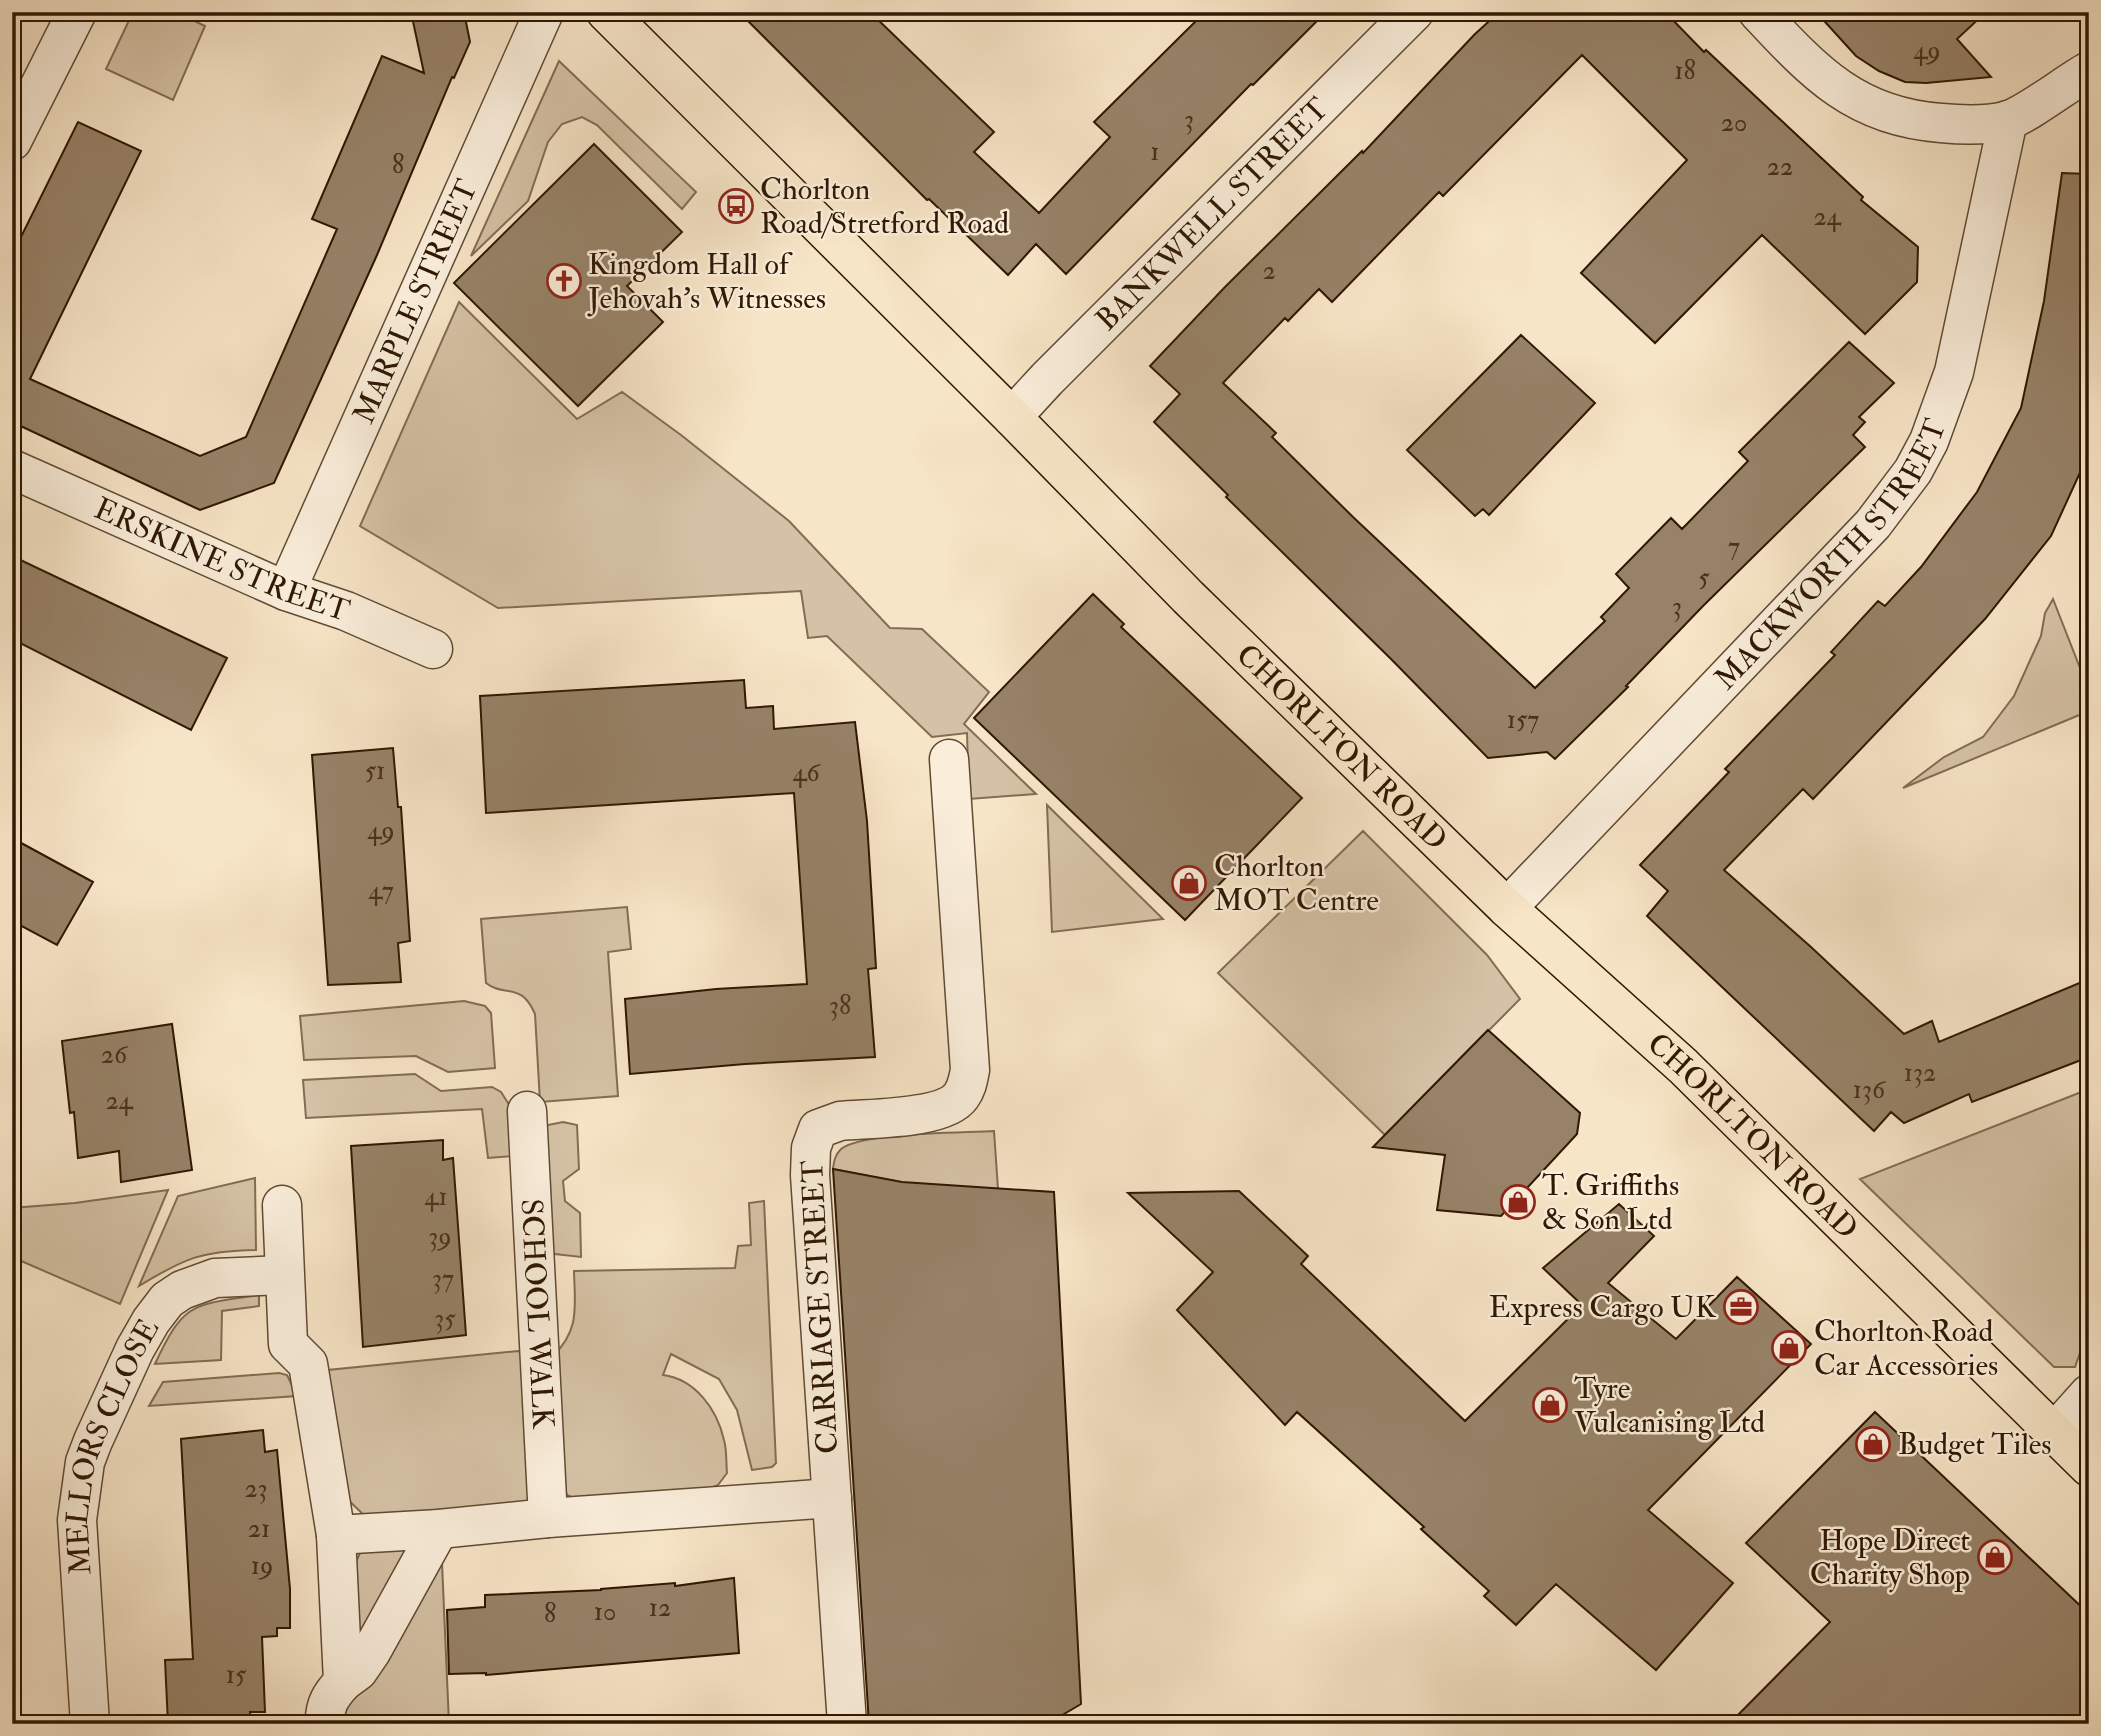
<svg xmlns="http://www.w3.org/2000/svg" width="2101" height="1736" font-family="'IM FELL Double Pica',serif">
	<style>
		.green { fill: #d5c2a6; stroke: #826c54; stroke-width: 2 }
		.building { fill: #978268; stroke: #2f1702; stroke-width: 2 }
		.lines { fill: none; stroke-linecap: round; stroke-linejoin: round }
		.minor-casing { stroke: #614a33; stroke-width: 41 }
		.major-casing { stroke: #2f1702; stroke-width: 41 }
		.minor { stroke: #faeedb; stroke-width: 38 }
		.major { stroke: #f7e5c7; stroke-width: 38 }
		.labels { text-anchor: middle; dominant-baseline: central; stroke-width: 5; stroke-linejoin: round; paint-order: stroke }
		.number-label { font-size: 26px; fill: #49321c }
		.poi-label { font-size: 30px; fill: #2f1702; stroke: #faeedb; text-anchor: start }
		.street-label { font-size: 30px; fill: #2f1702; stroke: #faeedb }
	</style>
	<rect width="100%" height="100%" fill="#f7e5c7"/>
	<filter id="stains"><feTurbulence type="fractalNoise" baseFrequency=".00286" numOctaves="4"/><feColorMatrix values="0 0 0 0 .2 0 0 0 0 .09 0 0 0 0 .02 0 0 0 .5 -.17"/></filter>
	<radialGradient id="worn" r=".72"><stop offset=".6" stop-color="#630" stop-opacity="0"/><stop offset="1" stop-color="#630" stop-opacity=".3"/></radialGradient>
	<!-- green -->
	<path class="green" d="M 133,12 L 176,12 L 205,26 L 173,100 L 106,69 Z
		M 559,61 L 696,192 L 682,209 L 597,125 L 582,117 L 562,124 L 548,142 L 528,201 L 471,256 Z
		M 459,302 L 577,419 L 622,392 L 681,435 L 789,521 L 890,628 L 922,629 L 989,692 L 964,724 L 1036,794 L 969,799 L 967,733 L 932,737 L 827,636 L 808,638 L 801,591 L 498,608 L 360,526 Z
		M 2053,599 L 2089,691 L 2089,711 L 1903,788 L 1944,757 L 1983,737 L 2014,696 L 2041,636 L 2045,613 Z
		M 1047,805 L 1163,919 L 1052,932 Z
		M 1363,831 L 1487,955 L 1520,999 L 1385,1135 L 1218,973 Z
		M 627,907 L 631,949 L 608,952 L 618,1096 L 540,1102 L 535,1014 C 521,981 505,998 486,983 L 481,919 Z
		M 464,1001 L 485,1006 L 491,1013 L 495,1068 L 448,1072 L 416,1056 L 304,1060 L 300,1016 Z
		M 415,1074 L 441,1091 L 492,1087 L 501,1092 L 510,1106 L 512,1156 L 488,1158 L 482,1109 L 306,1118 L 303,1080 Z
		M 2089,1089 L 2089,1327 L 2075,1367 L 2054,1367 L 1860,1179 Z
		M 563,1122 L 577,1125 L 579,1169 L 563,1181 L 565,1201 L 580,1213 L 581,1257 L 546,1253 L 538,1127 Z
		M 994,1131 L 998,1189 L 905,1183 L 833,1169 C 834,1161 835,1155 841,1149 C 862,1132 963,1133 994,1131 Z
		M 255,1178 L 256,1250 C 201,1251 185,1258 139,1286 L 178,1196 Z
		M 168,1190 L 120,1304 L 12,1257 L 12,1208 L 75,1203 Z
		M 764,1201 L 776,1463 L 772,1467 L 752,1470 L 737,1410 L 719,1379 L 671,1354 L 663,1375 C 695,1379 717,1409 724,1440 C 727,1450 726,1463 727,1473 L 718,1485 L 701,1492 L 583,1502 L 567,1495 L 563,1482 L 552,1357 C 580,1330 575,1308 574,1271 L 735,1268 L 738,1246 L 751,1245 L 749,1203 Z
		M 259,1295 L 259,1306 L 222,1311 L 221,1360 L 155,1364 C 184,1301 193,1305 259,1295 Z
		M 518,1351 L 526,1354 L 534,1497 L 523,1509 L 371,1522 L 341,1493 L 328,1370 Z
		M 279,1373 L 287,1375 L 297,1396 L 149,1406 L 163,1382 Z
		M 426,1538 L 357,1660 L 355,1564 L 360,1553 Z
		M 441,1540 L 449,1724 L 342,1724 L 342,1704 Z"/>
	<!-- building -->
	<path class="building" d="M 411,12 L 464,12 L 470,42 L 454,78 L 452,77 L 377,255 L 274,483 L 200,510 L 12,422 L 12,255 L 78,122 L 141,151 L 30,379 L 200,456 L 246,437 L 337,229 L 312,219 L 382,56 L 424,73 Z
		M 739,12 L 870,12 L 994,132 L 974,152 L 1039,213 L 1110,137 L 1094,122 L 1205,12 L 1326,12 L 1253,85 L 1251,84 L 1066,274 L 1036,244 L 1008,275 L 929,199 L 927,200 Z
		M 1499,12 L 1665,12 L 1704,52 L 1706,50 L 1863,197 L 1861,200 L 1918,247 L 1917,282 L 1865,334 L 1762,235 L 1655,343 L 1581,273 L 1687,160 L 1582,55 L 1443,196 L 1439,192 L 1332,302 L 1319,289 L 1288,321 L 1285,318 L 1223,383 L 1276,433 L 1272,437 L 1353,517 L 1535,688 L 1605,621 L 1601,617 L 1629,588 L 1616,574 L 1671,518 L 1682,529 L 1748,461 L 1739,452 L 1849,342 L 1894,383 L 1859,417 L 1865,422 L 1853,435 L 1865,447 L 1703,606 L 1626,686 L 1628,687 L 1555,759 L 1547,752 L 1488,758 L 1391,659 L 1226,497 L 1228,495 L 1154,422 L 1180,394 L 1150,366 L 1225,287 L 1362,151 L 1363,153 L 1474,35 Z
		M 1816,12 L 1986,12 L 1957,39 L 1991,77 L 1926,83 L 1905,82 L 1879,71 L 1856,56 Z
		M 594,144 L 682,232 L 627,286 L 663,322 L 578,406 L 454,283 Z
		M 2062,173 L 2089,174 L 2089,453 L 2051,536 L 1985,619 L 1813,799 L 1803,789 L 1724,870 L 1811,947 L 1904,1034 L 1932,1021 L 1939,1042 L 2089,979 L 2089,1057 L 1972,1102 L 1969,1094 L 1904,1123 L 1891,1112 L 1874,1131 L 1647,916 L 1668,891 L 1640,865 L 1729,772 L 1725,769 L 1835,655 L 1831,652 L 1878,601 L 1885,606 L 1921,567 L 1977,492 L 2021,408 L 2044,301 Z
		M 1521,335 L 1595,403 L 1489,515 L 1483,509 L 1475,516 L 1407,450 Z
		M 12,556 L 227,658 L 191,730 L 12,639 Z
		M 1093,594 L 1124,624 L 1121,627 L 1302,798 L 1185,920 L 974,718 Z
		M 744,680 L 746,708 L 773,706 L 774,729 L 855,722 L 867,821 L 876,968 L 868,969 L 875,1057 L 745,1064 L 630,1074 L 625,999 L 716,989 L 807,984 L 794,793 L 486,813 L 480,696 Z
		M 393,748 L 398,807 L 401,807 L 410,941 L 398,943 L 401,982 L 328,985 L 312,755 Z
		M 12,838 L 93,882 L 57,945 L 12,921 Z
		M 172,1024 L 192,1170 L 121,1182 L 119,1151 L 78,1158 L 74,1112 L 70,1113 L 62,1041 Z
		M 1488,1030 L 1580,1113 L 1577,1134 L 1501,1216 L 1437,1210 L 1445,1155 L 1373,1147 Z
		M 443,1140 L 443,1160 L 453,1158 L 466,1335 L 363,1347 L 351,1146 Z
		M 833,1169 L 902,1182 L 1054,1192 L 1081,1704 L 1047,1724 L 869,1724 Z
		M 1239,1191 L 1308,1256 L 1301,1264 L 1465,1421 L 1582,1305 L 1543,1268 L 1619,1204 L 1654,1236 L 1608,1283 L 1676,1339 L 1737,1277 L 1811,1344 L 1648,1510 L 1733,1583 L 1656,1670 L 1556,1584 L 1516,1625 L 1484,1596 L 1489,1591 L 1421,1529 L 1424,1527 L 1297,1412 L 1285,1425 L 1177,1310 L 1213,1272 L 1128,1193 Z
		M 1875,1412 L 2089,1614 L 2089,1724 L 1729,1724 L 1830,1622 L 1746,1543 Z
		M 263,1430 L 265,1452 L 277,1450 L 290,1589 L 290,1628 L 277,1628 L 277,1636 L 262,1637 L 265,1712 L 250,1712 L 251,1724 L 168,1724 L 165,1660 L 193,1659 L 181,1439 Z
		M 734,1578 L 739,1653 L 486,1675 L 486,1673 L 449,1674 L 447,1610 L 485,1607 L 485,1595 L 601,1590 L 601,1589 L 675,1583 L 675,1586 Z"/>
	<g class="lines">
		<!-- minor casing -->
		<g class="minor-casing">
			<g id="minor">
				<path d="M 1758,12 C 1814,72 1855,117 1941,123 C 1962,125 1985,126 2006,121 C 2027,115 2067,83 2089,71"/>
				<path d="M 12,141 L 77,12"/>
				<path id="s1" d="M 1012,417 L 1047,379 L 1414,12"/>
				<path id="s2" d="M 12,469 L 286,591 L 346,611 L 433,649"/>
				<path id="s3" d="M 286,591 L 544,12"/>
				<path id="s4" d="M 1507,908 L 1873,524 L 1913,471 L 1929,441 L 1954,372 L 2008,120"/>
				<path id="s5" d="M 527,1111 L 548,1518"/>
				<path d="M 282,1205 L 288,1344 L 308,1364 L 336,1535 L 343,1682 C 331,1695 324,1705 325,1724"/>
				<path d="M 2054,1433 L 2089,1394"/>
				<path d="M 336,1535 L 439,1529 L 548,1518 L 832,1498"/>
				<path d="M 343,1682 L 358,1671 L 371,1652 L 439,1529"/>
				<path id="s6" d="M 90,1724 L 77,1520 L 85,1462 L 93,1441 L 135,1349 L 151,1321 L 167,1300 L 182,1290 L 215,1278 L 283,1275"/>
				<path d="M 847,1724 L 810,1175 L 811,1148 L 818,1129 L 840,1121 C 868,1118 944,1120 961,1096 C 967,1088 968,1080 970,1070 L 949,759"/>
			</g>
		</g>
		<!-- major casing -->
		<g class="major-casing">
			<g id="major">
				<path id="s7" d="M 606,12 L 1012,417 L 1188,597 L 1507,908 L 1683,1066 L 2089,1467"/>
			</g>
		</g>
		<!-- minor -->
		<use href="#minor" class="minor"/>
		<!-- major -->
		<use href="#major" class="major"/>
	</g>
	<!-- icons -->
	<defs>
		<g id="bus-ring" transform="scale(1.75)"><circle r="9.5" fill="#faeedb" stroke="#8f2418" stroke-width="1.5"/><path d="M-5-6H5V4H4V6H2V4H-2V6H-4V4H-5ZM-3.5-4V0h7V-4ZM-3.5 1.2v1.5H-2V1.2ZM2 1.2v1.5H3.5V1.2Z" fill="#8f2418"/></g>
		<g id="church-ring" transform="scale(1.75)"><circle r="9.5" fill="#faeedb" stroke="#8f2418" stroke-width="1.5"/><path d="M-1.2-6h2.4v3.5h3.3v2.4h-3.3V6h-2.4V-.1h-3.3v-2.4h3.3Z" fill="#8f2418"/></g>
		<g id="shop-ring" transform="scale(1.75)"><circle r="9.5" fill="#faeedb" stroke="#8f2418" stroke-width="1.5"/><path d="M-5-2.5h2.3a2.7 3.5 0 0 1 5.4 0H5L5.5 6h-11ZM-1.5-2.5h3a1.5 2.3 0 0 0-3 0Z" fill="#8f2418"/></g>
		<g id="office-ring" transform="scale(1.75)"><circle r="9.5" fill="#faeedb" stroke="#8f2418" stroke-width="1.5"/><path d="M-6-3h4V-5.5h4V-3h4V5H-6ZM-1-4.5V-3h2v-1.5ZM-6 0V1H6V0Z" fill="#8f2418"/></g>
	</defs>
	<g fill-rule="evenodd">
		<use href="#bus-ring" x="736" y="206"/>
		<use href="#church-ring" x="564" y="281"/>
		<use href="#shop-ring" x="1189" y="883"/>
		<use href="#shop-ring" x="1518" y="1202"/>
		<use href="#office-ring" x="1741" y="1307"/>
		<use href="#shop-ring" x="1789" y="1348"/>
		<use href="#shop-ring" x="1550" y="1405"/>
		<use href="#shop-ring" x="1873" y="1444"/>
		<use href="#shop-ring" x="1995" y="1557"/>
	</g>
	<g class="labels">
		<!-- number labels -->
		<g class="number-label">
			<text x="1927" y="51">49</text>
			<text x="1685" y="71">18</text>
			<text x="1189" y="120">3</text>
			<text x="1734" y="123">20</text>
			<text x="1155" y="152">1</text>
			<text x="398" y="165">8</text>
			<text x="1780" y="167">22</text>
			<text x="1827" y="217">24</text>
			<text x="1269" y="271">2</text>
			<text x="1734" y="547">7</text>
			<text x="1704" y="578">5</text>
			<text x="1677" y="607">3</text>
			<text x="1523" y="720">157</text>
			<text x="375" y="771">51</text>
			<text x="806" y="773">46</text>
			<text x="381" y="831">49</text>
			<text x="381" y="891">47</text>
			<text x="840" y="1006">38</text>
			<text x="114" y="1055">26</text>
			<text x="1920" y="1073">132</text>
			<text x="1869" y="1090">136</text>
			<text x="119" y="1101">24</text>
			<text x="436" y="1197">41</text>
			<text x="440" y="1237">39</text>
			<text x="443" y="1279">37</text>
			<text x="445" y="1319">35</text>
			<text x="256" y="1489">23</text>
			<text x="259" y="1529">21</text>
			<text x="262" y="1566">19</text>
			<text x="660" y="1608">12</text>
			<text x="605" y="1612">10</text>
			<text x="550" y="1614">8</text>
			<text x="236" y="1675">15</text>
		</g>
		<!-- poi labels -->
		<g class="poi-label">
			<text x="760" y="189">Chorlton<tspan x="760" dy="34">Road/Stretford Road</tspan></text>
			<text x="588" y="264">Kingdom Hall of<tspan x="588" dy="34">Jehovah's Witnesses</tspan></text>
			<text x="1214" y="866">Chorlton<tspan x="1214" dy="34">MOT Centre</tspan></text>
			<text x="1542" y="1185">T. Griffiths<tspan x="1542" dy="34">&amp; Son Ltd</tspan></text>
			<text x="1716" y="1307" text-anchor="end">Express Cargo UK</text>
			<text x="1814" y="1331">Chorlton Road<tspan x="1814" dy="34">Car Accessories</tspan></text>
			<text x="1574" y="1388">Tyre<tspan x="1574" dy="34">Vulcanising Ltd</tspan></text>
			<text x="1898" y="1444">Budget Tiles</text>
			<text x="1970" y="1540" text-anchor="end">Hope Direct<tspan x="1970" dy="34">Charity Shop</tspan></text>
		</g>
		<!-- street labels -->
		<g class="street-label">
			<text stroke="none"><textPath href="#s1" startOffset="285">BANKWELL STREET</textPath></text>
			<text stroke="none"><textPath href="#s3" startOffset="317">MARPLE STREET</textPath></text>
			<text stroke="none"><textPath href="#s4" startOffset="481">MACKWORTH STREET</textPath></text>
			<text stroke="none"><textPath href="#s2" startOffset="229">ERSKINE STREET</textPath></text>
			<text stroke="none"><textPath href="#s7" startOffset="1040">CHORLTON ROAD</textPath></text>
			<text stroke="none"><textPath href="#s7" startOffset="1606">CHORLTON ROAD</textPath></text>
			<text transform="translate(820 1307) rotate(-93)">CARRIAGE STREET</text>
			<text stroke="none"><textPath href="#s5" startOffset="203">SCHOOL WALK</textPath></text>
			<text stroke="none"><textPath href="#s6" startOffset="284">MELLORS CLOSE</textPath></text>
		</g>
	</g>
	<!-- margin -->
	<rect width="2101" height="1736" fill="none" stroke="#f7e5c7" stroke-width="42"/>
	<rect x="14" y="14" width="2073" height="1708" fill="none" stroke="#2f1702" stroke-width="3.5"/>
	<rect x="21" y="21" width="2059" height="1694" fill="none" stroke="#2f1702" stroke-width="2"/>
	<rect width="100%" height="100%" filter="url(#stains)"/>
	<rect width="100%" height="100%" fill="url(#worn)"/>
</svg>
